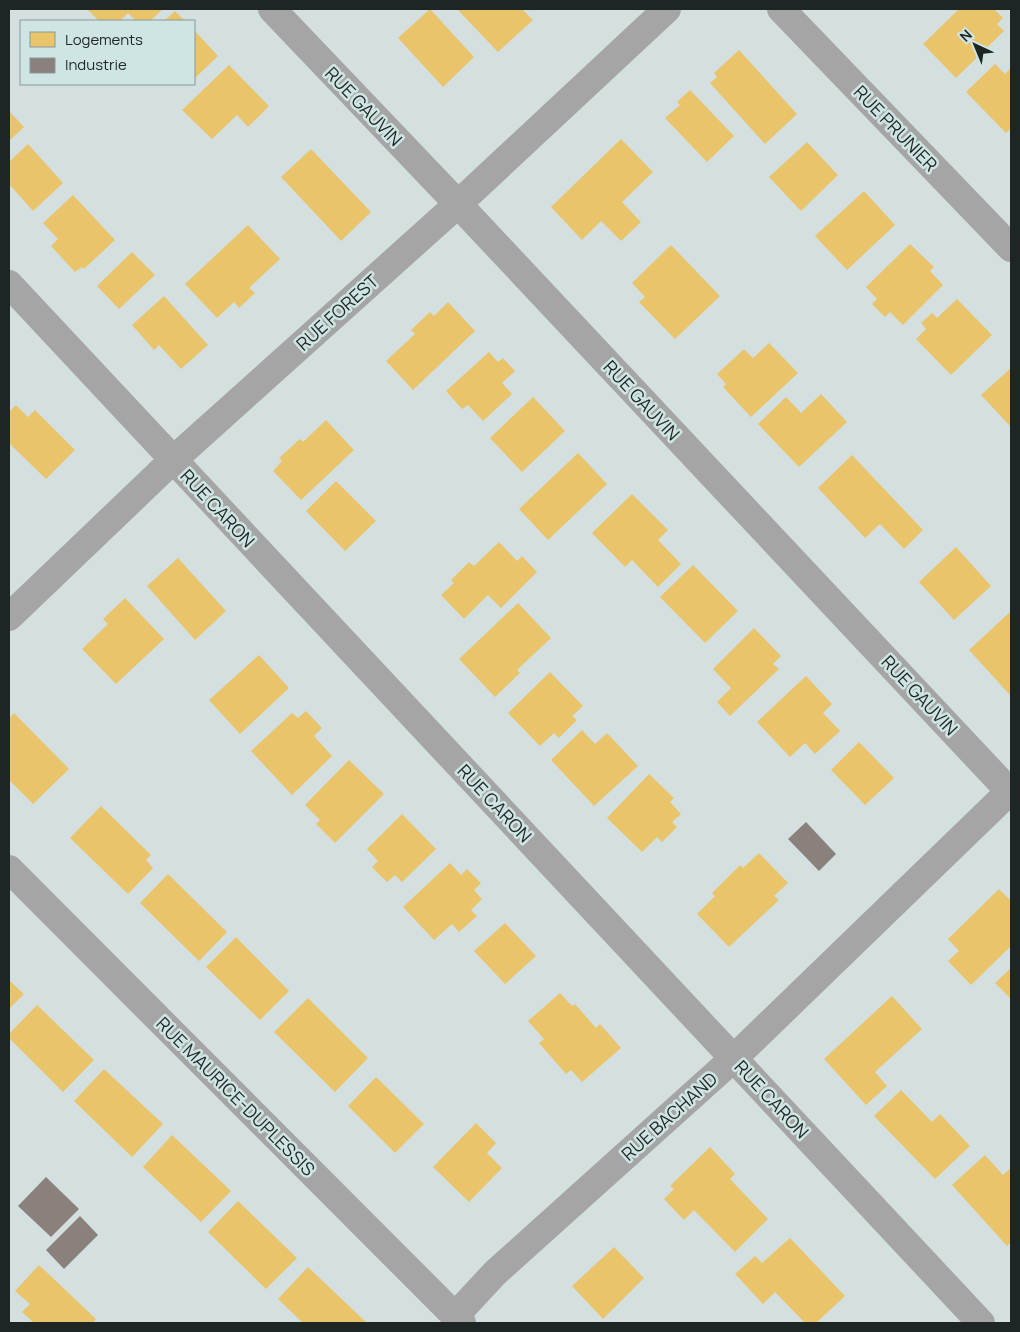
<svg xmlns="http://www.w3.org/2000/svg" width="1020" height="1332" font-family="Manrope,sans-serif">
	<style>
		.homes { fill: #e9c46a }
		.industry { fill: #8a817c }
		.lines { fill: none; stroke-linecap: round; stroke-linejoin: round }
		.minor { stroke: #a4a5a4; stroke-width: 28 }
		.labels { text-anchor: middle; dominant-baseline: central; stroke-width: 5; stroke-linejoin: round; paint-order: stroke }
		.street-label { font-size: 18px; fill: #1e2625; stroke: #cfe5e3 }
	</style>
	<rect width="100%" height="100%" fill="#d4e0df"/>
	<!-- homes -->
	<path class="homes" d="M 87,9 L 163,9 L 150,21 L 136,21 L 128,13 L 120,21 L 99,21 Z
		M 430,9 L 474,57 L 443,87 L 398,38 Z
		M 457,9 L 522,9 L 533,20 L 498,52 Z
		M 959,9 L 994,9 L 1003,18 L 997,24 L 1004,31 L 956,78 L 923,44 Z
		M 175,11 L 185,21 L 164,21 Z
		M 194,30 L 218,56 L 194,79 Z
		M 739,50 L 797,114 L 765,144 L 710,83 L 717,77 L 714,73 Z
		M 995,64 L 1005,74 L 1011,68 L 1011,128 L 1006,133 L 966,92 Z
		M 229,65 L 269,106 L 248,127 L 237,115 L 212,139 L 182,110 Z
		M 690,90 L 734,136 L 707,162 L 665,118 L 680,105 L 677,102 Z
		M 9,111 L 24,127 L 9,141 Z
		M 621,139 L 653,172 L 622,202 L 641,222 L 621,241 L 601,221 L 582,240 L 551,207 Z
		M 807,142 L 838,175 L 801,211 L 769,177 Z
		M 28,144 L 63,183 L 33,211 L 9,184 L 9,162 Z
		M 311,149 L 371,212 L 341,241 L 281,177 Z
		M 864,191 L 895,225 L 847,270 L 815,236 Z
		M 73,195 L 115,240 L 84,269 L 82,267 L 75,272 L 51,246 L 58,239 L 43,223 Z
		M 248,225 L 280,259 L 249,288 L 255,293 L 239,308 L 234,302 L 217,318 L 185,284 Z
		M 910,244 L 934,267 L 930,271 L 943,285 L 903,325 L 890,312 L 885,317 L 872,304 L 877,299 L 866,287 Z
		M 671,245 L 720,296 L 675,339 L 639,302 L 645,297 L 632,283 Z
		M 132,252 L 155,275 L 119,309 L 97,286 Z
		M 164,296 L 208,345 L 181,369 L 159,345 L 154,350 L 132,325 Z
		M 957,299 L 992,335 L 951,375 L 916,339 L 926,329 L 921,323 L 932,313 L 937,318 Z
		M 448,302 L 475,331 L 413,390 L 386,361 L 415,334 L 411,330 L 430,312 L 434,316 Z
		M 769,343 L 798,373 L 751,417 L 723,387 L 726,384 L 717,374 L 744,349 L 753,358 Z
		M 489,352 L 498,362 L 503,358 L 515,371 L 502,383 L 512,394 L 483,421 L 468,405 L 462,409 L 446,391 Z
		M 1011,368 L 1011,427 L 981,395 Z
		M 821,394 L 847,422 L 799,467 L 758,424 L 786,397 L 801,413 Z
		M 533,397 L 565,431 L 522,472 L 490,438 Z
		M 16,405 L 28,417 L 35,410 L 75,450 L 46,479 L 9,443 L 9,412 Z
		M 326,420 L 354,450 L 301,500 L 273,471 L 282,461 L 279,458 L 300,439 L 303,442 Z
		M 578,453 L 607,484 L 548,540 L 519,509 Z
		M 852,455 L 923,530 L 904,549 L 880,524 L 865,538 L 818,488 Z
		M 336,481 L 376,521 L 345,551 L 306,511 Z
		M 632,494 L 668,530 L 658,540 L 681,564 L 658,587 L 632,560 L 625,567 L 592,533 Z
		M 499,542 L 517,561 L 522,556 L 537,572 L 501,608 L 488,595 L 464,619 L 441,595 L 454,583 L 451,580 L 469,562 L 474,566 Z
		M 956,547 L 991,586 L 954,620 L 919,582 Z
		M 178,558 L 226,611 L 195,640 L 147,586 Z
		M 693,565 L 738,611 L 705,643 L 660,597 Z
		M 125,598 L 164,639 L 116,684 L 82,649 L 108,624 L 103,619 Z
		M 518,603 L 551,638 L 517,670 L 520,673 L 495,697 L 459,659 Z
		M 1011,611 L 1011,693 L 1010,695 L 969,650 Z
		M 754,628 L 781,656 L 773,664 L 779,669 L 730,716 L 717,702 L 731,688 L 713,669 Z
		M 259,655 L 289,688 L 240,734 L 209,700 Z
		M 550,672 L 583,706 L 572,716 L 577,720 L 559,738 L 554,733 L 540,746 L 508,713 Z
		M 806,676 L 832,704 L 823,713 L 840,731 L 815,754 L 805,743 L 790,757 L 757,722 Z
		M 306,711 L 322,728 L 314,736 L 332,756 L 292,795 L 251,751 L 292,713 L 298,718 Z
		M 14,713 L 69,769 L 33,804 L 9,780 L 9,719 Z
		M 582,730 L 595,744 L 607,733 L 638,766 L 594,806 L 551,760 Z
		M 859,742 L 894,778 L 865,805 L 831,770 Z
		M 349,760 L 384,794 L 335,843 L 316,824 L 320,820 L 305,805 Z
		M 649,774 L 674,798 L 670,802 L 681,814 L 672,822 L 677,827 L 662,842 L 657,837 L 642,852 L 607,818 Z
		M 101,806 L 151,855 L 146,860 L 153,868 L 128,894 L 70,838 Z
		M 402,814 L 436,849 L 402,882 L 395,875 L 387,882 L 372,867 L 378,861 L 367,849 Z
		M 759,853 L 788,883 L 774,896 L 779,900 L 729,947 L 697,914 L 715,896 L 712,893 L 740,865 L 743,868 Z
		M 450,863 L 461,875 L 467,869 L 481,883 L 474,890 L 482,899 L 471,910 L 477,916 L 459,932 L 452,924 L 434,940 L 403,907 Z
		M 168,874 L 227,932 L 199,961 L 140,903 Z
		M 999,889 L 1011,901 L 1011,946 L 971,985 L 948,961 L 959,951 L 948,939 Z
		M 505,923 L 536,956 L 505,984 L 474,951 Z
		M 236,937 L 289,991 L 260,1020 L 206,967 Z
		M 1011,968 L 1011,999 L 995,983 Z
		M 9,980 L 24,994 L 9,1009 Z
		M 560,993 L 572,1006 L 575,1004 L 596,1028 L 600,1024 L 621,1048 L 582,1082 L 571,1070 L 566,1074 L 539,1043 L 544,1039 L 528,1021 Z
		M 892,996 L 922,1029 L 875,1072 L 887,1086 L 866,1105 L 824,1059 Z
		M 308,998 L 368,1058 L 335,1092 L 274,1032 Z
		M 37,1005 L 94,1060 L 63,1092 L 9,1038 L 9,1034 Z
		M 104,1069 L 163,1124 L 132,1157 L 74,1101 Z
		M 376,1077 L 424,1124 L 395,1153 L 348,1106 Z
		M 901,1090 L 932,1122 L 940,1114 L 970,1146 L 935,1179 L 874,1116 Z
		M 476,1123 L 496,1143 L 487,1153 L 502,1168 L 469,1202 L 433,1167 Z
		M 172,1135 L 231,1191 L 201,1222 L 143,1167 Z
		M 710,1147 L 735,1174 L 730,1179 L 768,1219 L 735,1252 L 694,1210 L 684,1220 L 664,1199 L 674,1189 L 670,1186 Z
		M 985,1155 L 1003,1175 L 1011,1168 L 1011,1242 L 1007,1246 L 952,1185 Z
		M 238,1201 L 297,1258 L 266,1289 L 208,1232 Z
		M 790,1238 L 845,1296 L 816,1323 L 805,1323 L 775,1292 L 763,1304 L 735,1274 L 755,1256 L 762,1263 Z
		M 614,1247 L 644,1278 L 603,1319 L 572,1286 Z
		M 39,1265 L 96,1319 L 93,1323 L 34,1323 L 22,1312 L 30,1304 L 15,1291 Z
		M 308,1267 L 367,1323 L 303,1323 L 278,1299 Z"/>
	<!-- industry -->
	<path class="industry" d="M 806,822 L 836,854 L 819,871 L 788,839 Z
		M 46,1177 L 79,1209 L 51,1237 L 18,1206 Z
		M 80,1216 L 98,1235 L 64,1269 L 46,1250 Z"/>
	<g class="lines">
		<!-- minor -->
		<path class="minor" d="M 272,9 L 458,204 L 1011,793
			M 781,9 L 1011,248
			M 9,284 L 981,1323
			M 9,617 L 173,460 L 458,204 L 667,9
			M 9,869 L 462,1323
			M 455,1316 L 495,1273 L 734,1058 L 1011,790"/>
	</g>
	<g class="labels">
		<!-- street labels -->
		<g class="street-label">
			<text transform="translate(364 106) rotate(46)">RUE GAUVIN</text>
			<text transform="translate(896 128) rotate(46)">RUE PRUNIER</text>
			<text transform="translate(337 312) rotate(-42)">RUE FOREST</text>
			<text transform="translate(642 400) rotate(47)">RUE GAUVIN</text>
			<text transform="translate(218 508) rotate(47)">RUE CARON</text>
			<text transform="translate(920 695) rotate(47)">RUE GAUVIN</text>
			<text transform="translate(495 803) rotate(47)">RUE CARON</text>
			<text transform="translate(236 1096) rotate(45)">RUE MAURICE-DUPLESSIS</text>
			<text transform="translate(772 1099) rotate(47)">RUE CARON</text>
			<text transform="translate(669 1116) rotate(-42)">RUE BACHAND</text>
		</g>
	</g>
	<!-- border -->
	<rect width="1020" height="1332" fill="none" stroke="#1e2625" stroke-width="20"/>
	<!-- legend -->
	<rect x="20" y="20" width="175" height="65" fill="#cfe5e3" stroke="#889997"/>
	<rect x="30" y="32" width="25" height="15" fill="#e9c46a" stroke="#889997"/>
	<text x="65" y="45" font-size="15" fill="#1e2625">Logements</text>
	<rect x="30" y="58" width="25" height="15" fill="#8a817c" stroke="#889997"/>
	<text x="65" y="70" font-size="15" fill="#1e2625">Industrie</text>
	<!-- north arrow -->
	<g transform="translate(975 45) rotate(316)" stroke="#cfe5e3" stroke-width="4" paint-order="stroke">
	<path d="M0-4L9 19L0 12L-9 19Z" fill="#1e2625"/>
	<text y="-8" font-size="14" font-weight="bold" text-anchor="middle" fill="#1e2625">N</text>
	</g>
</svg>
